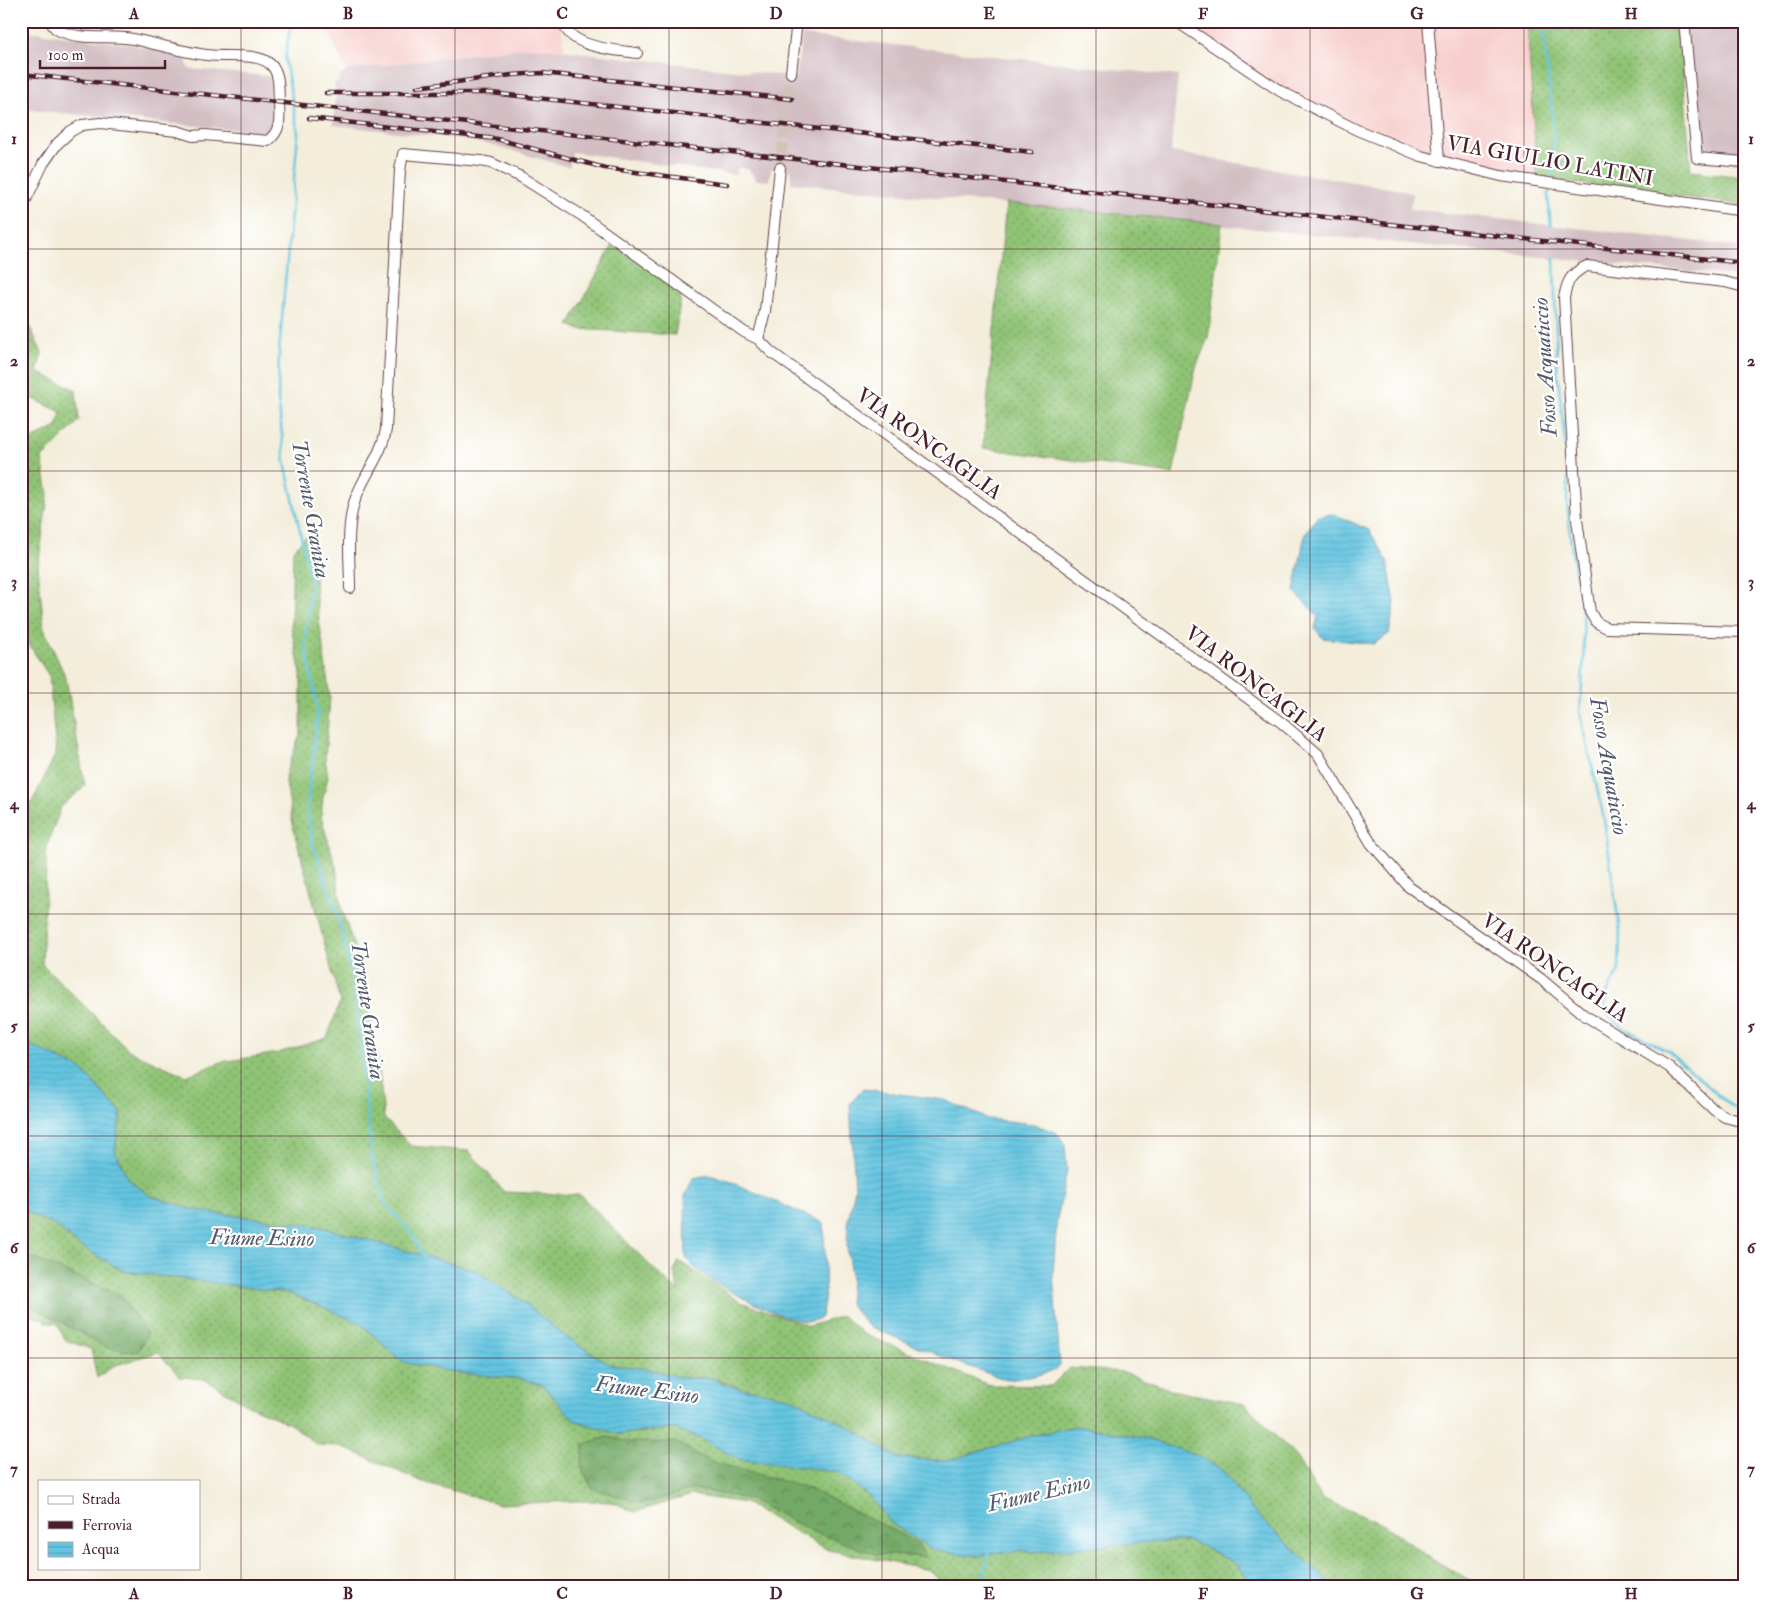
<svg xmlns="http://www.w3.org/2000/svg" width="1765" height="1607" font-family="'IM FELL Double Pica',serif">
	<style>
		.built { fill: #f7d0cd }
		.industrial { fill: #d2bec3 }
		.grass { fill: url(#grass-dots); stroke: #6c7150 }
		.forest { fill: url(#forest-crowns); stroke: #5e6448 }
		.water { fill: url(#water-rules); stroke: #567286 }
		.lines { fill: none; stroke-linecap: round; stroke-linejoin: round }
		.stream { stroke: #63c5e1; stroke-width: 2.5 }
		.street-tunnel { stroke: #d1c4b7; stroke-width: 10; stroke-dasharray: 10 5; stroke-linecap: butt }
		.street-casing { stroke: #633e45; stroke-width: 12 }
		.street { stroke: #fff; stroke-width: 10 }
		.rail-casing { stroke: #4a1f2b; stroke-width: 4.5 }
		.rail { stroke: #fff; stroke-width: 2.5; stroke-dasharray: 8; stroke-linecap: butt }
		.grid { fill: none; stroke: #4a1f2b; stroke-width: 1; stroke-opacity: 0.55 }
		.labels { text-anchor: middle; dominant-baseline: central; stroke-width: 4.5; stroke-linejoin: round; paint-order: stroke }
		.street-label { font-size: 21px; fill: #4a1f2b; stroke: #fff }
		.water-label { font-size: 22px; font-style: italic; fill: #53596b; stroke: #fff }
		.neatline { fill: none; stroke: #4a1f2b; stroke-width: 2 }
		.grid-label { font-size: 16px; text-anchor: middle; font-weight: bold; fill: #4a1f2b }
	</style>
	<defs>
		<pattern id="grass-dots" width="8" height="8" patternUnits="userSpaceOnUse" patternTransform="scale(1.25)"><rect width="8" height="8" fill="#8fc374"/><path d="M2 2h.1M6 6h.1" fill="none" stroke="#779e5f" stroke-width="1.8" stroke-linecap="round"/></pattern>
		<pattern id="forest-crowns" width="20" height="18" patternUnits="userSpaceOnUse" patternTransform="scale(1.25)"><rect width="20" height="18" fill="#73a966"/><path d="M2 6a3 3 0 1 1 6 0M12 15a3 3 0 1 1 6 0" fill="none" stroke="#608954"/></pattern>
		<pattern id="water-rules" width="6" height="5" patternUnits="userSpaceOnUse" patternTransform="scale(1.25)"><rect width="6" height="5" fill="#63c5e1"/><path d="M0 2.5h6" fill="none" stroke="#57a9c1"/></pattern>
	</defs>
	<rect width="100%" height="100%" fill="#fff"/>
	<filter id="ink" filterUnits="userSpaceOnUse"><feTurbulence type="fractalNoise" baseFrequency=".02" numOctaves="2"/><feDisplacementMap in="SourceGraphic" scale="10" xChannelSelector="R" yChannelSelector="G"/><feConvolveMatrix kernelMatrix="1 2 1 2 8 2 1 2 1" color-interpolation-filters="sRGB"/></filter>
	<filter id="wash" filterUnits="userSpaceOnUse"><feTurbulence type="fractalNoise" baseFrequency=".0096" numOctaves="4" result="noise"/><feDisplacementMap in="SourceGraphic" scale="20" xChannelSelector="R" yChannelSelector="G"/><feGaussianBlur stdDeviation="1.12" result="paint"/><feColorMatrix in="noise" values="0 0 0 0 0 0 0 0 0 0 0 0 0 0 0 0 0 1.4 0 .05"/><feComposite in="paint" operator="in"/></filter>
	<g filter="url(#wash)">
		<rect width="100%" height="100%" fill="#f3edda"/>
		<!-- built -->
		<path class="built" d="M 326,21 L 561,21 L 564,51 L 532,48 L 347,70 L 326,28 Z
			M 1176,21 L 1527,21 L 1538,181 L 1468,168 L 1327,116 Z"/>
		<!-- industrial -->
		<path class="industrial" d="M 1682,21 L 1744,21 L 1744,164 L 1697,158 Z
			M 21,30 L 130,44 L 185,57 L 189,69 L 270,76 L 274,127 L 270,133 L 31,110 L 21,102 Z
			M 802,35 L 1178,76 L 1171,152 L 1401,190 L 1413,194 L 1410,209 L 1744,247 L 1744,277 L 791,183 L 791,170 L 771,169 L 769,181 L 757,180 L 748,169 L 738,167 L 736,175 L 572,152 L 569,167 L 491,145 L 455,138 L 333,125 L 336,93 L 334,83 L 338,83 L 340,77 L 347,70 L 532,47 L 796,77 Z"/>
		<!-- grass -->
		<path class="grass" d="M 1527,21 L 1679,21 L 1691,171 L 1744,177 L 1744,205 L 1537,178 Z
			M 1006,203 L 1222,224 L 1208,338 L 1196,367 L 1173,474 L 983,448 Z
			M 614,243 L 682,291 L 675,335 L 578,329 L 569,325 Z
			M 21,308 L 42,353 L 37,372 L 76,390 L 79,421 L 42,458 L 48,495 L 38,567 L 44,629 L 66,678 L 85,786 L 61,807 L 47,846 L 42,964 L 130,1051 L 186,1076 L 221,1062 L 278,1053 L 327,1038 L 340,1002 L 293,826 L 285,776 L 301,732 L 301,674 L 291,627 L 293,550 L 313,529 L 316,597 L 330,698 L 325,758 L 328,777 L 323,797 L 321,817 L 336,867 L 342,911 L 361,966 L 377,1051 L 384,1118 L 411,1146 L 469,1151 L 504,1192 L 580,1195 C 614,1227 644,1262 679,1292 L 674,1272 L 679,1261 L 741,1302 L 809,1326 L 843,1316 L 863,1334 L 989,1385 L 1051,1386 L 1069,1368 L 1124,1372 L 1171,1390 L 1245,1404 L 1296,1457 L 1321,1498 L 1386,1526 L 1433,1560 L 1481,1586 L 1333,1586 L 1255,1513 L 1222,1470 L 1144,1438 L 1076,1426 L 1027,1437 L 947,1461 L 898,1458 L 846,1425 L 711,1378 L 684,1378 L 648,1369 L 611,1365 L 560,1333 L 525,1303 L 475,1270 L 317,1226 L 199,1211 L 150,1196 L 128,1179 L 115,1150 L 121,1113 L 81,1069 L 21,1041 L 21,825 L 56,753 L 49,676 L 21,632 L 21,543 L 29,510 L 21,490 L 21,444 L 57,427 L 61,412 L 29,397 L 21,380 Z
			M 21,1209 L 58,1227 L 77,1244 L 123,1271 L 289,1293 L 360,1323 L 402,1362 L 460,1373 L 522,1379 L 543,1386 L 574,1420 L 618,1434 L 675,1429 L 704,1440 L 806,1467 L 838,1472 L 870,1497 L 892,1524 L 978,1556 L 1023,1550 L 1034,1552 L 1138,1543 L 1187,1541 L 1205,1547 L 1237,1565 L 1255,1586 L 945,1586 L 929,1570 L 828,1550 L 745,1503 L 691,1495 L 635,1512 L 613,1502 L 578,1501 L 499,1504 L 420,1481 L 340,1446 L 318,1445 L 290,1424 L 246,1404 L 204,1379 L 180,1377 L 158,1352 L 113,1366 L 97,1378 L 91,1349 L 65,1340 L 57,1323 L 50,1323 L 21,1311 Z"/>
		<!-- forest -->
		<path class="forest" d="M 21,1253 L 121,1295 L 147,1334 L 138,1352 L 107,1348 L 21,1300 Z
			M 607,1437 L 631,1442 L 676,1442 L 709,1461 L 808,1488 L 918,1543 L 925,1557 L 875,1554 L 814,1532 L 749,1499 L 693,1489 L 643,1504 L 592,1488 L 581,1467 L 584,1444 Z"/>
		<!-- water -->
		<path class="water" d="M 1334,514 L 1369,530 L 1387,560 L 1395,602 L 1389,634 L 1373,644 L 1323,638 L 1315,629 L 1318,616 L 1294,591 L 1305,534 L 1318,516 Z
			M 21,1041 L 81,1069 L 121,1113 L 115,1150 L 128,1179 L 150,1196 L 199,1211 L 317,1226 L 475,1270 L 525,1303 L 560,1333 L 611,1365 L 648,1369 L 684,1378 L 711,1378 L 729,1386 L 789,1397 L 846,1425 L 898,1458 L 947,1461 L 1027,1437 L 1076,1426 L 1144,1438 L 1199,1456 L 1222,1470 L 1255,1513 L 1333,1586 L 1255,1586 L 1237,1565 L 1205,1547 L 1187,1541 L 1138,1543 L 1034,1552 L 1023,1550 L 978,1556 L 933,1550 L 892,1524 L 870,1497 L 838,1472 L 738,1459 L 704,1440 L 675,1429 L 618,1434 L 574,1420 L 543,1386 L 522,1379 L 460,1373 L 402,1362 L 360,1323 L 289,1293 L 123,1271 L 77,1244 L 58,1227 L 21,1209 Z
			M 863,1089 L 945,1100 L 988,1119 L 1034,1124 L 1057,1133 L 1065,1145 L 1067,1170 L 1057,1219 L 1053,1274 L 1060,1365 L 1055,1370 L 1034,1376 L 1007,1380 L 945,1358 L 868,1326 L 849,1304 L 851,1277 L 847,1247 L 848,1220 L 855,1189 L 850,1104 Z
			M 709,1175 L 729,1181 L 824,1223 C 824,1253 829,1288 821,1317 C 818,1318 814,1321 811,1321 C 790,1325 712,1284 696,1269 C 692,1266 689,1262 686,1258 L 685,1196 L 693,1178 Z"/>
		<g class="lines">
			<!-- stream -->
			<path class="stream" d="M 291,21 L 285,59 L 298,133 L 279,353 L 278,399 L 285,462 L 311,582 L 305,642 L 318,711 L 307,808 L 312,841 L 341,926 L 353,980 L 372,1157 L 385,1203 L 412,1234 L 423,1257
				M 1543,21 C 1545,70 1560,135 1551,182
				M 1550,187 L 1548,196 L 1551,227
				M 1554,258 L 1557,367 L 1568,473 L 1567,500 L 1571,544 L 1583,616 L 1584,656 L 1580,712 L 1604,819 L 1620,933 L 1619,970 L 1606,995 L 1604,1010 L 1622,1027 L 1668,1051 L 1731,1106 L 1742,1113 L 1744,1118
				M 981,1586 L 989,1553"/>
		</g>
	</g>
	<g filter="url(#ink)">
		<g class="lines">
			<!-- street-tunnel -->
			<path class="street-tunnel" d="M 780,168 L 791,73"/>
			<!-- street casing -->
			<g class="street-casing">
				<path id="street" d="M 563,21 C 568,48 616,50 637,53
					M 1176,21 L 1280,91 L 1357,130 L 1421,156 L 1501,176 L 1744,211
					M 1428,21 L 1439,161
					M 1684,21 L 1697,158 L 1744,162
					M 791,73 L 797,21
					M 21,210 L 43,164 L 57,144 L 71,131 L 82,125 L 100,123 L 177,131 L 193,136 L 205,135 L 268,141 C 281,130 280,120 279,104 C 278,91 281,73 270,64 C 257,52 226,58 207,55 C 182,52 158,44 133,39 C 109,35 80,41 58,30 C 54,28 52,24 50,21
					M 1744,287 L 1725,282 L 1587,266 C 1571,273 1567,281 1564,298 L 1577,520 L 1590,612 L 1596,622 L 1607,628 L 1744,632
					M 758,339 L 765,311 L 780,168
					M 350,588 C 350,561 346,530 354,503 C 362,477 382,456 386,429 L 400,170 L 403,154 L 481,161 L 491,163 L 521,177 L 581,215 L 744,332 L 758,339 L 771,352 L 1282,723 L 1318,754 L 1371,843 L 1409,887 L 1541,979 L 1584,1015 L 1669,1067 L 1714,1110 L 1725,1117 L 1744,1122"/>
			</g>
			<!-- street -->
			<use href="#street" class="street"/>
			<!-- rail casing -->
			<g class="rail-casing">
				<path id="rail" d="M 21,74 L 1744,263
					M 417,87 L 512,75 L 542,73 L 792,99
					M 326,93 L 491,93 L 1032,152
					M 309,118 L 497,139 L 605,168 L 727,184"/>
			</g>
			<!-- rail -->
			<use href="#rail" class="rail"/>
		</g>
	</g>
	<!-- grid -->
	<path class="grid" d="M 241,21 L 241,1586M 455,21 L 455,1586M 669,21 L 669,1586M 882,21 L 882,1586M 1096,21 L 1096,1586M 1310,21 L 1310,1586M 1524,21 L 1524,1586M 21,249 L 1744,249M 21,471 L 1744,471M 21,693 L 1744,693M 21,914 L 1744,914M 21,1136 L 1744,1136M 21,1358 L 1744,1358"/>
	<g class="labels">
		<!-- street labels -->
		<g class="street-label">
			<text transform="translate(1550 161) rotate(10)">VIA GIULIO LATINI</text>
			<text transform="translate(929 444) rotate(36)">VIA RONCAGLIA</text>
			<text transform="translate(1256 684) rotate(38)">VIA RONCAGLIA</text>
			<text transform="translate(1555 968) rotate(35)">VIA RONCAGLIA</text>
		</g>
		<!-- water labels -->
		<g class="water-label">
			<text transform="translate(1545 367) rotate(-94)">Fosso Acquaticcio</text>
			<text transform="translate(311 509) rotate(80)">Torrente Granita</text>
			<text transform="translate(1609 766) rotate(80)">Fosso Acquaticcio</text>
			<text transform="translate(368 1010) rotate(82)">Torrente Granita</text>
			<text transform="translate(262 1238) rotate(1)">Fiume Esino</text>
			<text transform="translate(647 1390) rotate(7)">Fiume Esino</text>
			<text transform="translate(1039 1493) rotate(-13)">Fiume Esino</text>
		</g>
	</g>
	<!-- margin -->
	<rect width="1765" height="1607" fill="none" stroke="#fff" stroke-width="55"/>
	<!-- legend -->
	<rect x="38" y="1480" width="162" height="90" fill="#ffffff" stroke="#b7a5aa"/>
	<rect x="48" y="1496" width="25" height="8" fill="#ffffff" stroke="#b7a5aa"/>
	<text x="82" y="1504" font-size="15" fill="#4a1f2b">Strada</text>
	<rect x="48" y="1521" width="25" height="8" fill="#4a1f2b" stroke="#b7a5aa"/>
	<text x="82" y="1530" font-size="15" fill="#4a1f2b">Ferrovia</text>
	<rect x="48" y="1542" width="25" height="15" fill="url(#water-rules)" stroke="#b7a5aa"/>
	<text x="82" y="1554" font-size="15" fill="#4a1f2b">Acqua</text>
	<!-- scale -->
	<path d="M40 60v8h125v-8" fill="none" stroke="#4a1f2b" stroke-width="2.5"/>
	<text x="48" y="60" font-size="15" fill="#4a1f2b" stroke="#ffffff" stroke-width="4" paint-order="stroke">100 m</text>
	<rect x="28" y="28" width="1710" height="1552" class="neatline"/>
	<g class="grid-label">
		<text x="134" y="19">A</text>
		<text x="348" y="19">B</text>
		<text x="562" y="19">C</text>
		<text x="776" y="19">D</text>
		<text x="989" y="19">E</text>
		<text x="1203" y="19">F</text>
		<text x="1417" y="19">G</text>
		<text x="1631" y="19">H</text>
		<text x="14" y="144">1</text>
		<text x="1751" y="144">1</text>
		<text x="14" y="366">2</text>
		<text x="1751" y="366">2</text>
		<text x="14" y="587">3</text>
		<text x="1751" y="587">3</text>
		<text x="14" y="809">4</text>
		<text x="1751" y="809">4</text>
		<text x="14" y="1031">5</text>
		<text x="1751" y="1031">5</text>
		<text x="14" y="1253">6</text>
		<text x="1751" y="1253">6</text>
		<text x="14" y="1474">7</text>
		<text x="1751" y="1474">7</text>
		<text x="134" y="1599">A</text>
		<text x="348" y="1599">B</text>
		<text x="562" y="1599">C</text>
		<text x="776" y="1599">D</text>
		<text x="989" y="1599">E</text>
		<text x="1203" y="1599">F</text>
		<text x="1417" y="1599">G</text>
		<text x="1631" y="1599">H</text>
	</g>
</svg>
